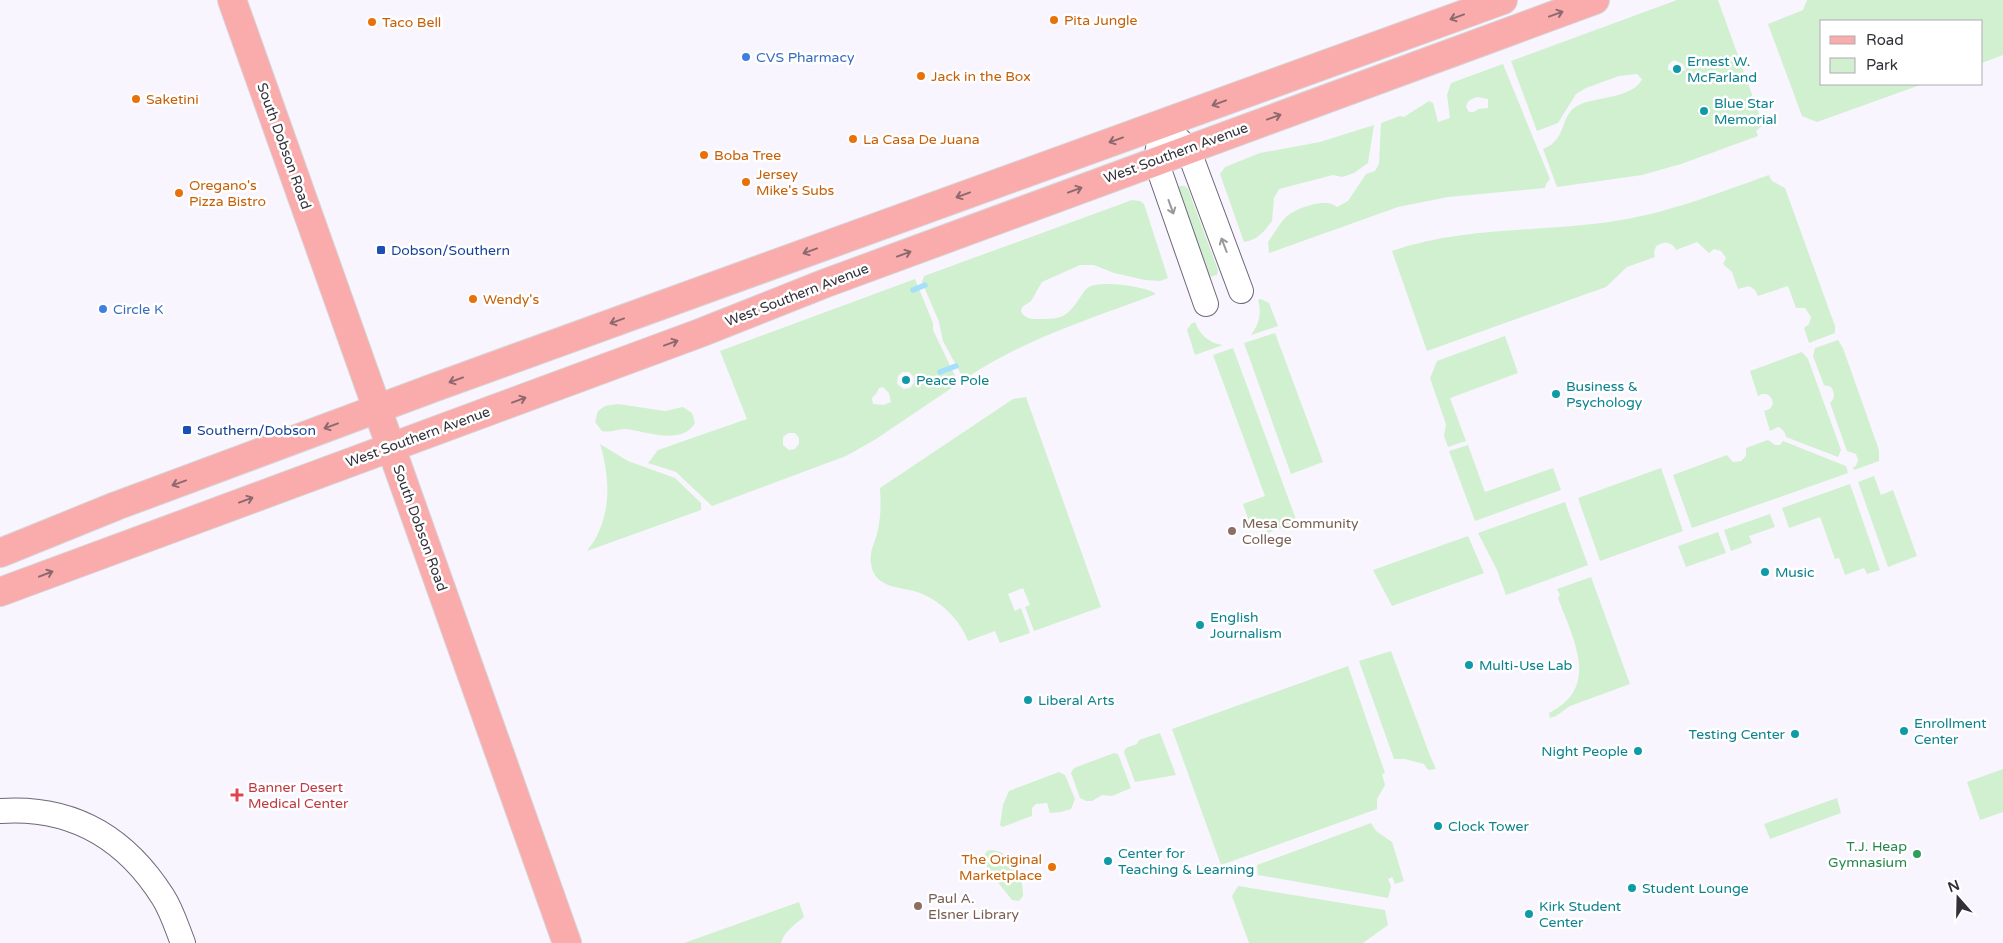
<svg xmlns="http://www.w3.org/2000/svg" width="2003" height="943" font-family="'Varela Round',sans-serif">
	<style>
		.green { fill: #d1f0d0; fill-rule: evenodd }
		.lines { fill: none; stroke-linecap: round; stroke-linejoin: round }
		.stream { stroke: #a6dff9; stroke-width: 5.5 }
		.minor-casing { stroke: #6f677b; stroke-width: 26 }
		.major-casing { stroke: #d6d6d7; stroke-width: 30 }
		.minor { stroke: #fff; stroke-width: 24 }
		.major { stroke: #faacac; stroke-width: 28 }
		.oneway { stroke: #8d686d }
		.oneway2 { stroke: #99989c }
		.food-dot { fill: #e8710a; stroke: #fff; stroke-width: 2 }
		.shop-dot { fill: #3f7fe0; stroke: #fff; stroke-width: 2 }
		.culture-dot { fill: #0f9aa8; stroke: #fff; stroke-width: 2 }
		.transit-dot { fill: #1a4fb4; stroke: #fff; stroke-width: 2 }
		.education-dot { fill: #8d6e63; stroke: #fff; stroke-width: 2 }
		.health-dot { fill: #e0444e; stroke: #fff; stroke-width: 2 }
		.leisure-dot { fill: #2e9e5b; stroke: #fff; stroke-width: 2 }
		.labels { text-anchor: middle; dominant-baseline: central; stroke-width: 5; stroke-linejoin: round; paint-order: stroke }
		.food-label { font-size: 14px; fill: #c56008; stroke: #fff; text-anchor: start }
		.shop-label { font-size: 14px; fill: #366cbe; stroke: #fff; text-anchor: start }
		.culture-label { font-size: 14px; fill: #0d838f; stroke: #fff; text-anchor: start }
		.street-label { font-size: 14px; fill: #333039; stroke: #fff }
		.transit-label { font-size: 14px; fill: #164399; stroke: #fff; text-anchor: start }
		.education-label { font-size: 14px; fill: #785e54; stroke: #fff; text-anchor: start }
		.health-label { font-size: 14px; fill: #be3a42; stroke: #fff; text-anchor: start }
		.leisure-label { font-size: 14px; fill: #27864d; stroke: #fff; text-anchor: end }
	</style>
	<rect width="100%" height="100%" fill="#f8f5fe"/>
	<!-- green -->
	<path class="green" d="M 1677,0 L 1718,0 L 1763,125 L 1756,131 L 1758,136 L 1681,164 L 1642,175 L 1557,187 L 1543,149 C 1569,139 1558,115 1579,105 C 1595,97 1634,98 1642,79 L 1637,74 L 1619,76 L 1586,88 L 1576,94 L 1558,123 L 1537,131 L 1511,61 ZM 1674,60 L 1683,64 L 1686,70 L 1676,72 L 1668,70 L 1668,65 Z
		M 1807,0 L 2003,0 L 2003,55 L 1982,63 L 1982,21 L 1822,21 L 1822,84 L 1923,84 L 1817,122 L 1802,116 L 1768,24 L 1803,10 Z
		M 1503,64 L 1550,179 L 1546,184 L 1545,188 L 1448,197 L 1398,207 L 1269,253 L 1268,242 C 1274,234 1279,224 1286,217 C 1296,208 1327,197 1337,207 L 1348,201 L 1366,174 L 1375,171 L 1379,164 L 1381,123 L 1400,116 L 1404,117 L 1429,101 L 1433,103 L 1438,122 L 1450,118 L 1447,95 L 1451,83 ZM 1478,97 L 1488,99 L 1488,108 L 1478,109 L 1474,112 L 1469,112 L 1466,107 C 1467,100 1471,99 1478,97 Z
		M 1374,125 L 1368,163 L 1354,173 L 1342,177 L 1333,175 L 1279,189 L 1274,198 L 1272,221 C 1264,232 1257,240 1244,242 L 1220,174 L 1225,167 L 1260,153 L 1320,142 Z
		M 1769,175 L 1772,181 L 1785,188 L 1835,326 L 1835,333 L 1809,343 L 1804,328 L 1809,324 L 1811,317 L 1805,308 L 1796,308 L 1788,286 L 1758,296 L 1755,290 L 1749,286 L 1738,289 L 1732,272 L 1723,264 L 1726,258 L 1721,251 L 1714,249 L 1709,253 L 1697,242 L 1676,250 C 1672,241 1663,241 1656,246 L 1654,253 L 1655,257 L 1627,267 L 1606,287 L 1427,351 L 1392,251 C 1461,227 1537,232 1609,222 C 1666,214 1715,194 1769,175 Z
		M 1180,186 L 1185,186 L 1188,189 L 1218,270 L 1217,275 L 1209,277 L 1177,188 Z
		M 1132,200 L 1140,201 L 1144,204 L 1168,278 L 1160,281 L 1145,280 L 1114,273 L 1094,265 L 1080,265 L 1042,282 L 1031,301 L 1022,307 L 1021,311 C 1024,318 1030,319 1037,319 C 1059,319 1066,319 1079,299 C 1082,295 1084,290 1089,287 C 1099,280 1147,286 1156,294 C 1091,319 1023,339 965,379 L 962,376 L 943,341 L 939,322 L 922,282 L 924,276 Z
		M 915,279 L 933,323 L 933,330 L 956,378 L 956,385 L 876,439 L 846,456 L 712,506 L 676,472 L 648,463 L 658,450 L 747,419 L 720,351 ZM 902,372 L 909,372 L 914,377 L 914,383 L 910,388 L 904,389 L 897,384 L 898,376 ZM 883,387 L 889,393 L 891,402 L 884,405 L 873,404 L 872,398 L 876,394 L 879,388 ZM 788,433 L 795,433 L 799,438 L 799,444 L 795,449 L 789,450 L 783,445 L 783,437 Z
		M 1261,299 L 1269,303 L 1278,326 L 1251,335 C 1259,324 1262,314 1258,300 Z
		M 1195,322 C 1200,335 1209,343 1223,345 L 1195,355 L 1187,330 L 1191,324 Z
		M 1275,333 L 1323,462 L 1291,474 L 1244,343 Z
		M 1505,336 L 1518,373 L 1450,398 L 1466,441 L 1448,447 L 1444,436 L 1446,424 L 1430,378 L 1437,361 Z
		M 1838,340 L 1843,348 L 1879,450 L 1879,461 L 1854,470 L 1853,467 L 1856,466 L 1858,460 L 1856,454 L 1847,451 L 1830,403 C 1835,398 1835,393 1831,387 L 1824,385 L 1813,356 L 1815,348 Z
		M 1233,348 L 1297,522 L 1268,533 L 1260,521 L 1250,524 L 1243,504 L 1265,496 L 1213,355 Z
		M 1802,352 L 1808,359 L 1841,450 L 1838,457 L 1786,437 C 1785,432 1783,429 1778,427 L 1770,431 L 1764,411 C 1774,409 1776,400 1767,394 L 1762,394 L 1758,396 L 1750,371 Z
		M 1026,397 L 1101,607 L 1034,631 L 1025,607 L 1030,605 L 1023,588 L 1008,594 L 1015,611 L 1021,608 L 1030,633 L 1000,643 L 995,631 L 968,641 C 960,620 942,602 920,593 C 902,586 875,590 871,564 C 869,553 874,544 877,534 C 881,519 881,503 880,488 L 1013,399 Z
		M 618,404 L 665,411 L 683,407 L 692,413 L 695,423 C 682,446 645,431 625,429 C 617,429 611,433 602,431 L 595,422 L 598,411 L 605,406 Z
		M 1768,440 L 1775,445 L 1780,445 L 1783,441 L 1846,466 L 1848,473 L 1692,528 L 1673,475 L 1727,455 L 1733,462 L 1741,461 L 1746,456 L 1746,448 Z
		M 600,444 L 628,461 L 675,478 L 701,503 L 701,510 L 587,551 C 612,520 611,480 600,444 Z
		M 1468,445 L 1485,492 L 1553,468 L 1561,490 L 1475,521 L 1449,451 Z
		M 1661,468 L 1683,531 L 1600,561 L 1578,498 Z
		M 1874,476 L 1881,495 L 1893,490 L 1917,556 L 1888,567 L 1858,482 Z
		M 1850,484 L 1880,570 L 1867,574 L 1864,568 L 1845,575 L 1839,558 L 1835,559 L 1820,517 L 1789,528 L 1782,508 Z
		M 1565,502 L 1588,565 L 1506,595 L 1497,570 L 1478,533 Z
		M 1770,514 L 1775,527 L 1749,536 L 1752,543 L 1731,551 L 1724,530 Z
		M 1718,532 L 1726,553 L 1686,567 L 1678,546 Z
		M 1468,536 L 1484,573 L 1392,606 L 1373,570 Z
		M 1591,577 L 1630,684 L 1570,706 L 1556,716 L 1550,718 L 1549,713 C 1601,687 1573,639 1558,598 L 1560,595 L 1557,589 Z
		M 1391,651 L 1429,753 L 1436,769 L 1428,770 L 1424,764 L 1405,759 L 1394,759 L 1359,661 Z
		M 1348,666 L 1385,773 L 1382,774 L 1385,785 L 1377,799 L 1377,809 L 1221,865 L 1172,729 Z
		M 1160,733 L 1176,775 L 1135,782 L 1124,752 L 1126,748 L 1137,744 L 1139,740 Z
		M 1114,753 L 1118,754 L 1131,788 L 1112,796 L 1102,795 L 1092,801 L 1086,801 L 1080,798 L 1071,773 L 1074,768 Z
		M 2003,769 L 2003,812 L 1980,820 L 1967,782 Z
		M 1059,772 L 1065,775 L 1075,799 L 1071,809 L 1061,812 L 1050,813 L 1047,803 L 1036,804 L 1032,808 L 1032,816 L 1002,827 L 1000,825 L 1003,805 L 1009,791 Z
		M 1837,798 L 1841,813 L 1770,839 L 1764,824 Z
		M 1371,823 L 1376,831 L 1392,842 L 1404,881 L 1395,884 L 1392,877 L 1388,879 L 1391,886 L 1388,898 L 1258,875 L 1257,865 Z
		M 990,850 C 1012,850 1024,878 1023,896 L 1019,901 L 1012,900 L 988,870 L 983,857 L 987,851 Z
		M 1238,886 L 1385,910 L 1388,925 L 1363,943 L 1249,943 L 1232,896 Z
		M 799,902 L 804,917 C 795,924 784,932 781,943 L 684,943 Z"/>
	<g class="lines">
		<!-- stream -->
		<path class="stream" d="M 913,290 L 925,285
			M 940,372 L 956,366"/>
		<!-- minor casing -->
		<g class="minor-casing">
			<path id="minor" d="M 1162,123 L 1156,161 L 1206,304
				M 1162,123 L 1188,149 L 1241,291
				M 0,811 C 72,806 125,837 163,897 C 172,911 177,928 183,943"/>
		</g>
		<!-- major casing -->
		<g class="major-casing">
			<path id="major" d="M 232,0 L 567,943
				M 0,553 L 116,506 L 433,388 L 1503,0
				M 0,592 L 700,333 L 826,283 L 1595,0"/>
		</g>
		<!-- minor -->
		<use href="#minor" class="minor"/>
		<!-- major -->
		<use href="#major" class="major"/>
	</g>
	<!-- one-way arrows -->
	<defs><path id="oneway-shaft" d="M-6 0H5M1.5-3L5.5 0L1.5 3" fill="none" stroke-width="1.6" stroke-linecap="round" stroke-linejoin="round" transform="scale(1.25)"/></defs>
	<g class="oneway">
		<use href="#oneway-shaft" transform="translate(1556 14) rotate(-20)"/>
		<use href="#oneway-shaft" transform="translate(1457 17) rotate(160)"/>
		<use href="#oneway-shaft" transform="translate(1219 103) rotate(160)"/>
		<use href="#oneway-shaft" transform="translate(1274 117) rotate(-20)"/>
		<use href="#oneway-shaft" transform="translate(1116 140) rotate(160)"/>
		<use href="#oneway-shaft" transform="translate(1075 190) rotate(-20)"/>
		<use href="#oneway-shaft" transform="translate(963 195) rotate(160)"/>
		<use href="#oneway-shaft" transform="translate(810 251) rotate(160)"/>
		<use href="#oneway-shaft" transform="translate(904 254) rotate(-20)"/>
		<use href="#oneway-shaft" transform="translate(617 321) rotate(160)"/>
		<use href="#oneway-shaft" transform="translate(671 343) rotate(-20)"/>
		<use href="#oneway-shaft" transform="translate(456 380) rotate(160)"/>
		<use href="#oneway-shaft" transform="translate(519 400) rotate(-20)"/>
		<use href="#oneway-shaft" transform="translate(331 426) rotate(160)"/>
		<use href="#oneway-shaft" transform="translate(179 483) rotate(160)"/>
		<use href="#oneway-shaft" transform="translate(246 500) rotate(-20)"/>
		<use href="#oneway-shaft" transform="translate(46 574) rotate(-21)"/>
	</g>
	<g class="oneway2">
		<use href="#oneway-shaft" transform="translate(1171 207) rotate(70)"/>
		<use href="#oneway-shaft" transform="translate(1224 245) rotate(-111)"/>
	</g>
	<!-- markers -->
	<g class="food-dot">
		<circle cx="1054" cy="20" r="5"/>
		<circle cx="372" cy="22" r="5"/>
		<circle cx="921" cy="76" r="5"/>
		<circle cx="136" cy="99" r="5"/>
		<circle cx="853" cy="139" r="5"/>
		<circle cx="704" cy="155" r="5"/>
		<circle cx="746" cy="182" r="5"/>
		<circle cx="179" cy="193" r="5"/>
		<circle cx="473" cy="299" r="5"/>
		<circle cx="1052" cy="867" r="5"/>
	</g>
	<g class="shop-dot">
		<circle cx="746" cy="57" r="5"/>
		<circle cx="103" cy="309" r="5"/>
	</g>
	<g class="culture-dot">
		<circle cx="1677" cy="69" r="5"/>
		<circle cx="1704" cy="111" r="5"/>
		<circle cx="906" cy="380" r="5"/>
		<circle cx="1556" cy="394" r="5"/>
		<circle cx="1765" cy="572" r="5"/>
		<circle cx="1200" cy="625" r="5"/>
		<circle cx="1469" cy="665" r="5"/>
		<circle cx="1028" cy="700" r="5"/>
		<circle cx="1904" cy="731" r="5"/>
		<circle cx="1795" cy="734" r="5"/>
		<circle cx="1638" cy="751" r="5"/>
		<circle cx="1438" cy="826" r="5"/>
		<circle cx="1108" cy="861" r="5"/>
		<circle cx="1632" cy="888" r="5"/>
		<circle cx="1529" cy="914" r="5"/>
	</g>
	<g class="transit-dot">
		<rect x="376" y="245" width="10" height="10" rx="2.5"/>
		<rect x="182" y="425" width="10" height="10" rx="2.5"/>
	</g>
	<g class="education-dot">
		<circle cx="1232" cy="531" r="5"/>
		<circle cx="918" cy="906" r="5"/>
	</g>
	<path class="health-dot" d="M234.5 787.5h5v5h5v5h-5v5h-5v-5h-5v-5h5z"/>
	<circle class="leisure-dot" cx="1917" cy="854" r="5"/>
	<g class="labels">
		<!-- food labels -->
		<g class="food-label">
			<text x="1064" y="20">Pita Jungle</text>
			<text x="382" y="22">Taco Bell</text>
			<text x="931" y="76">Jack in the Box</text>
			<text x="146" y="99">Saketini</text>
			<text x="863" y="139">La Casa De Juana</text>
			<text x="714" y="155">Boba Tree</text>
			<text x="756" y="174">Jersey<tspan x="756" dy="16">Mike's Subs</tspan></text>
			<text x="189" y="185">Oregano's<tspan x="189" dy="16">Pizza Bistro</tspan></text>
			<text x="483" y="299">Wendy's</text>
			<text x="1042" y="859" text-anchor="end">The Original<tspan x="1042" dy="16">Marketplace</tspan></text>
		</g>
		<!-- shop labels -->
		<g class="shop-label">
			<text x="756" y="57">CVS Pharmacy</text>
			<text x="113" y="309">Circle K</text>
		</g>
		<!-- culture labels -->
		<g class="culture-label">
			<text x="1687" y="61">Ernest W.<tspan x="1687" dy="16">McFarland</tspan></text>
			<text x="1714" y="103">Blue Star<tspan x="1714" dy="16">Memorial</tspan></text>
			<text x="916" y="380">Peace Pole</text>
			<text x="1566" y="386">Business &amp;<tspan x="1566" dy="16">Psychology</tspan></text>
			<text x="1775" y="572">Music</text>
			<text x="1210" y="617">English<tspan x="1210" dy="16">Journalism</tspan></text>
			<text x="1479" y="665">Multi-Use Lab</text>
			<text x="1038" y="700">Liberal Arts</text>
			<text x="1914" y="723">Enrollment<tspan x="1914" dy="16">Center</tspan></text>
			<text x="1785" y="734" text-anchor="end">Testing Center</text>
			<text x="1628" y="751" text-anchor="end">Night People</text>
			<text x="1448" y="826">Clock Tower</text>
			<text x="1118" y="853">Center for<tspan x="1118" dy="16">Teaching &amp; Learning</tspan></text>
			<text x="1642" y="888">Student Lounge</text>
			<text x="1539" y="906">Kirk Student<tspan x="1539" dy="16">Center</tspan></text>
		</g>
		<!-- street labels -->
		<g class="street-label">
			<text transform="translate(284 146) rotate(70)">South Dobson Road</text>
			<text transform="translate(1176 153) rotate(-20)">West Southern Avenue</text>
			<text transform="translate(797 295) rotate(-21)">West Southern Avenue</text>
			<text transform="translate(418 437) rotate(-20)">West Southern Avenue</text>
			<text transform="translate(420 528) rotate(70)">South Dobson Road</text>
		</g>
		<!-- transit labels -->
		<g class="transit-label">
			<text x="391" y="250">Dobson/Southern</text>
			<text x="197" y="430">Southern/Dobson</text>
		</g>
		<!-- education labels -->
		<g class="education-label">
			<text x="1242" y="523">Mesa Community<tspan x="1242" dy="16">College</tspan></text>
			<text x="928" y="898">Paul A.<tspan x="928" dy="16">Elsner Library</tspan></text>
		</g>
		<!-- health labels -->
		<g class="health-label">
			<text x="248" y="787">Banner Desert<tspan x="248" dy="16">Medical Center</tspan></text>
		</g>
		<!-- leisure labels -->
		<g class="leisure-label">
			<text x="1907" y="846">T.J. Heap<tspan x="1907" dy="16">Gymnasium</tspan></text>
		</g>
	</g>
	<!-- legend -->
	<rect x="1820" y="20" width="162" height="65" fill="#ffffff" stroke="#adacb0"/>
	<rect x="1830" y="36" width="25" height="8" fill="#faacac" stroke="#adacb0"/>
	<text x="1866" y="45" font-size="15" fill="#333039">Road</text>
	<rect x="1830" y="58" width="25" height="15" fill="#d1f0d0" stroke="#adacb0"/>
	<text x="1866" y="70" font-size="15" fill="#333039">Park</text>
	<!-- north arrow -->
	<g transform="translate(1958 898) rotate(340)" stroke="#ffffff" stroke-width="4" paint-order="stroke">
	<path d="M0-4L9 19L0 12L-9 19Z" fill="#333039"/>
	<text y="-8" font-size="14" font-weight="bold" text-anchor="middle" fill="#333039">N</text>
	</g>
</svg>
